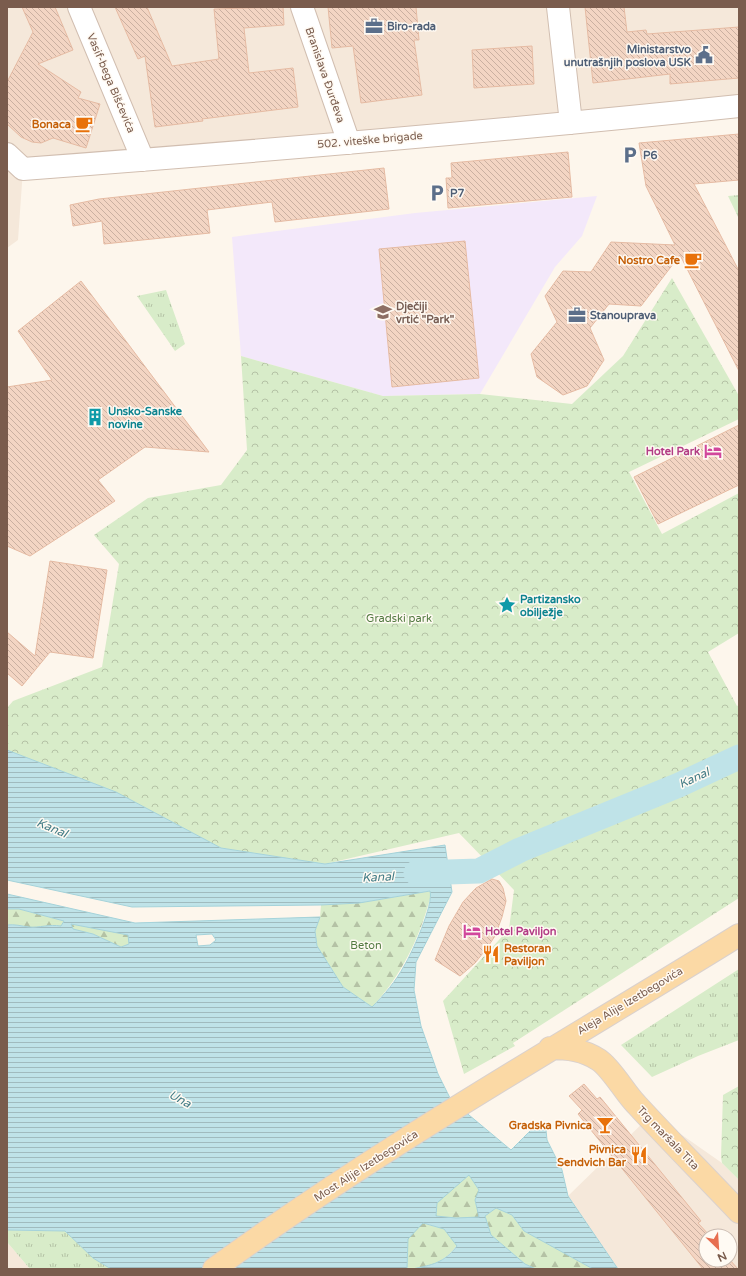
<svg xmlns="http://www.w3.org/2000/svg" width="746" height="1276" font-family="'Varela Round',sans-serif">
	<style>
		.residential { fill: #f5e8da; fill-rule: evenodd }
		.education { fill: #f3e8fa }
		.grass { fill: url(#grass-tufts) }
		.forest { fill: url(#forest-firs) }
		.park { fill: url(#park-crowns) }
		.water { fill: url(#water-rules); stroke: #a5d3da; fill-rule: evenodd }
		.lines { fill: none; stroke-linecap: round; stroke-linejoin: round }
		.canal { stroke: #bfe3e8; stroke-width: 25 }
		.building { fill: url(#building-back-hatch); stroke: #e6bba3 }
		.minor-casing { stroke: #d1beb0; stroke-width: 24 }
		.major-casing { stroke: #dad1cd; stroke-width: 24 }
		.minor { stroke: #fff; stroke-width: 22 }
		.major { stroke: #fbd9a5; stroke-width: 22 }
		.labels { text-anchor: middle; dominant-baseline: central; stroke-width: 3; stroke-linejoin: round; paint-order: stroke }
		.service-label { font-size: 11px; font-weight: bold; fill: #4e5e75; stroke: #fffaf3; text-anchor: start }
		.street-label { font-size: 11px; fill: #7a5c4d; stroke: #fffaf3 }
		.food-label { font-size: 11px; font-weight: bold; fill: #c56008; stroke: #fffaf3; text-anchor: end }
		.education-label { font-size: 11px; font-weight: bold; fill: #785e54; stroke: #fffaf3; text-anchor: start }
		.culture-label { font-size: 11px; font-weight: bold; fill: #0d838f; stroke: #fffaf3; text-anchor: start }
		.hotel-label { font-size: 11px; font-weight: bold; fill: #b23c85; stroke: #fffaf3; text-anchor: end }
		.park-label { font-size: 11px; fill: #537a41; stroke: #fffaf3 }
		.water-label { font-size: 12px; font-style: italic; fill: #437c86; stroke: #fffaf3 }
	</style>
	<defs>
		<pattern id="grass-tufts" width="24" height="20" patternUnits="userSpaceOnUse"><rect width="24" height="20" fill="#d8ecc9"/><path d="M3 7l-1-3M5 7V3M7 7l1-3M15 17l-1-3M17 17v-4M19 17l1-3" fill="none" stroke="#b4c2a5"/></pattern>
		<pattern id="forest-firs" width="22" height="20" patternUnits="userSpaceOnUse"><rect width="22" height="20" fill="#d8ecc9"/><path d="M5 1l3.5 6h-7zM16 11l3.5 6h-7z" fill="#b4c2a5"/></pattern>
		<pattern id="park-crowns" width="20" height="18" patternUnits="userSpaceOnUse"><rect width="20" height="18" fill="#d8ecc9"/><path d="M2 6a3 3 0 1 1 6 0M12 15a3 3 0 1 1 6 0" fill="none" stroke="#b4c2a5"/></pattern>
		<pattern id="water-rules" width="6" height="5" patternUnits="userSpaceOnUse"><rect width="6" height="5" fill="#bfe3e8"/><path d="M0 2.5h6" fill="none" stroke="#a0bbbe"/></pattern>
		<pattern id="building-back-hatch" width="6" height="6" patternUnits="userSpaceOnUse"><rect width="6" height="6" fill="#f3d5c3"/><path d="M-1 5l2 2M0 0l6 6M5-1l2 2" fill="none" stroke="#cab0a1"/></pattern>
	</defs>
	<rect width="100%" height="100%" fill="#fdf6ec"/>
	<!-- residential -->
	<path class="residential" d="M 7,7 L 739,7 L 739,106 L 23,169 L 18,240 L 7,248 Z
		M 652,1114 L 722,1163 L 739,1180 L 739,1269 L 618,1269 L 568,1196 ZM 706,1236 L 730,1236 L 730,1260 L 706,1260 Z
		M 7,1242 L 30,1269 L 7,1269 Z"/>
	<!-- education -->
	<path class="education" d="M 597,196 L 582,236 L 555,267 L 480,394 L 383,396 L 241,356 L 232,237 L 415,213 Z"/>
	<!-- grass -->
	<path class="grass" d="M 739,195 L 739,219 L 728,196 Z
		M 166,290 L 185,344 L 175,351 L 137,296 Z
		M 739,969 L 739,1040 L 698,1056 L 652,1077 L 621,1045 Z
		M 7,1230 L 65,1231 L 93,1258 L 111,1269 L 30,1269 L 7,1242 Z"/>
	<!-- forest -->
	<path class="forest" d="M 431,891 L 431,895 C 420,937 402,975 372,1007 L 343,987 L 317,946 L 315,931 L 320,917 L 321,905 L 359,903 Z
		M 7,909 L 19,909 L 64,921 L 61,926 C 48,924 39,928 29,927 C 21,926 15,924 7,925 Z
		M 71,924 L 129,935 L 129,944 L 121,947 L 93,934 L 73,929 Z
		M 469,1175 L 479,1190 L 475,1200 L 479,1217 L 456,1218 L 436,1216 L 437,1202 Z
		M 496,1208 L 512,1215 L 524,1231 L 593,1269 L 536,1269 L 525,1264 L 491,1235 L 485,1216 Z
		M 422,1223 L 444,1229 L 457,1245 C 445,1262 428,1269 407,1269 L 408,1238 Z"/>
	<!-- park -->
	<path class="park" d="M 672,278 L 739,396 L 739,419 L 629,472 L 662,534 L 739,493 L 739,633 L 708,652 L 737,706 L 739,705 L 739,898 L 513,1043 L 515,1046 L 464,1074 L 443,1001 L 509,929 L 514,890 L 459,833 L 325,864 L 221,848 L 116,792 L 7,750 L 7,708 L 13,701 L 102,667 L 119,564 L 94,535 L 148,498 L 221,485 L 247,450 L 241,356 L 383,396 L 480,394 L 572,404 L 623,356 Z
		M 739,1086 L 739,1180 L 722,1163 L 721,1157 L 723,1095 Z"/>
	<!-- water -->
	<path class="water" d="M 7,750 L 116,792 L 221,848 L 325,864 L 445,845 L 452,892 L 416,962 L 414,990 L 421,1026 L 438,1074 L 451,1100 L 511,1150 L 535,1126 L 546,1130 L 547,1140 L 562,1170 L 568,1196 L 618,1269 L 593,1269 L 524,1231 L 512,1215 L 496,1208 L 485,1216 L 491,1235 L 525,1264 L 536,1269 L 412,1269 C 432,1265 444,1263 457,1246 L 444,1229 L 423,1223 L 408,1239 L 407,1269 L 111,1269 L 93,1258 L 65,1231 L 7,1230 L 7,925 C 15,924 21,926 29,927 C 39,928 49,924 61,926 L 64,921 L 19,909 L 7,909 L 7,894 L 135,923 L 320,917 L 315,931 L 317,946 L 343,987 L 372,1007 C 384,995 396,981 404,966 C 412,953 434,904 430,891 L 359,903 L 321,905 L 132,907 L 7,880 ZM 71,924 L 128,935 L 129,944 L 121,947 L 93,934 L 73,929 ZM 212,934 L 216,940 L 210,945 L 198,946 L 196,935 ZM 469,1175 L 479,1190 L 475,1200 L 479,1217 L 456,1218 L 436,1216 L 437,1203 Z"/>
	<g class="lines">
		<!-- canal -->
		<path class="canal" d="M 416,873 L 479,871 L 520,850 L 679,785 L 739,757"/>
	</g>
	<!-- building -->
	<path class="building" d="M 22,7 L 55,7 L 73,50 L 38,64 L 81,92 L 78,98 L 100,104 L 86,148 L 53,138 L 41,143 L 32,142 L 21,137 L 7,124 L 7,82 L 33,32 Z
		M 115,7 L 147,7 L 172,66 L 219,59 L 214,9 L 283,7 L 284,25 L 244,28 L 249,73 L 293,68 L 298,107 L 202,119 L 203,121 L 155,127 L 145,56 L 138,59 Z
		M 328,7 L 416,7 L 419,40 L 414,40 L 422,95 L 361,103 L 353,46 L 332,48 Z
		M 585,7 L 624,7 L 627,32 L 646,30 L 647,34 L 739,27 L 739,78 L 670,84 L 670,74 L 593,83 Z
		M 532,46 L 534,84 L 474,88 L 472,50 Z
		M 739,134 L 739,180 L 694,184 L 739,271 L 739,371 L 680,255 L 641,306 L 609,304 L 590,328 L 604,360 L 587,386 L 563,395 L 537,377 L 531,354 L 557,322 L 545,296 L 563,271 L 591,272 L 611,242 L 675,245 L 646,186 L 639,143 Z
		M 568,152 L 572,197 L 448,208 L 446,178 L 452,178 L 451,163 Z
		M 384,168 L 389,209 L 275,222 L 272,202 L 207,210 L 210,233 L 104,244 L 102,221 L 73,226 L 70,205 L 99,199 Z
		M 465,241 L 479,378 L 392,387 L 379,249 Z
		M 81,281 L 209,452 L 145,447 L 98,480 L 115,501 L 30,556 L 7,546 L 7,387 L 52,380 L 18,331 Z
		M 739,425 L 739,485 L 658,524 L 634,477 Z
		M 50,561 L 107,570 L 93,658 L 50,652 L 22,686 L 7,673 L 7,632 L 35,656 Z
		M 492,879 L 499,881 L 503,888 L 506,901 L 502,917 L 495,936 L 487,948 L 475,963 L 460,976 L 435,960 L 449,926 L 463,902 L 476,888 Z
		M 584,1084 L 597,1099 L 600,1097 L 701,1221 L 698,1223 L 710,1236 L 706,1236 L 706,1260 L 730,1260 L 738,1269 L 703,1269 L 578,1114 L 582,1110 L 569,1096 Z"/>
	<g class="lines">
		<!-- minor casing -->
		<g class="minor-casing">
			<path id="minor" d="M 79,7 L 143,160
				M 302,7 L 349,143
				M 558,7 L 571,123
				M 7,154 L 23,169 C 262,151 501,131 739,106"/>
		</g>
		<!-- major casing -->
		<g class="major-casing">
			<path id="major" d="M 550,1048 C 568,1048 584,1050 599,1060 C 612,1069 625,1093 636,1104 C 670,1141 705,1176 739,1212
				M 214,1269 C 382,1146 563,1044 739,935"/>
		</g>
		<!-- minor -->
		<use href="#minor" class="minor"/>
		<!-- major -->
		<use href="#major" class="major"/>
	</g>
	<!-- icons -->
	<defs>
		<g id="office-bare" transform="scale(1.38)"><path d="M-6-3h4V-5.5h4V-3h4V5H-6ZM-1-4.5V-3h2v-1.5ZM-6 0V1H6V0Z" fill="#5c6f8a" stroke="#fffaf3" stroke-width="2.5" paint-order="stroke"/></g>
		<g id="civic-bare" transform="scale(1.38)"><path d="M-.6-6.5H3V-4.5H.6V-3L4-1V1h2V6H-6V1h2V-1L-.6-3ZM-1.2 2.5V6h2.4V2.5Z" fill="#5c6f8a" stroke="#fffaf3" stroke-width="2.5" paint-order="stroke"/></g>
		<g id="cafe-bare" transform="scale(1.38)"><path d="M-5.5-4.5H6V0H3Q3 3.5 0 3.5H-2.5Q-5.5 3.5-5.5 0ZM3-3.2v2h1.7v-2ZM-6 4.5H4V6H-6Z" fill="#e8710a" stroke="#fffaf3" stroke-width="2.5" paint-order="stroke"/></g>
		<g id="parking-bare" transform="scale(1.38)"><path d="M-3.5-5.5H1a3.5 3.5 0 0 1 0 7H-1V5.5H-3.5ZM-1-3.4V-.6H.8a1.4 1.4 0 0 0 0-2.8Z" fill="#5c6f8a" stroke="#fffaf3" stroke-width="2.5" paint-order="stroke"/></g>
		<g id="school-bare" transform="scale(1.38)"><path d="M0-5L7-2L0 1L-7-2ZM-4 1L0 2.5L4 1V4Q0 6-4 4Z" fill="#8d6e63" stroke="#fffaf3" stroke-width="2.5" paint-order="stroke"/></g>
		<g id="building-bare" transform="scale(1.38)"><path d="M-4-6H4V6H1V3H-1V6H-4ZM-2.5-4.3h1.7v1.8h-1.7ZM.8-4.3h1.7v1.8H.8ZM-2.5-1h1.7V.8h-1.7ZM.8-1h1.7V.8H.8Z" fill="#0f9aa8" stroke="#fffaf3" stroke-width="2.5" paint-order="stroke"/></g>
		<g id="hotel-bare" transform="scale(1.38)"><path d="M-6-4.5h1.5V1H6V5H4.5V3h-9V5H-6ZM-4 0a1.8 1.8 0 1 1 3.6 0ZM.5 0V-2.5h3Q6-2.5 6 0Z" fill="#d1479c" stroke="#fffaf3" stroke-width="2.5" paint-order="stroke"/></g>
		<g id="sight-bare" transform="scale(1.38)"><path d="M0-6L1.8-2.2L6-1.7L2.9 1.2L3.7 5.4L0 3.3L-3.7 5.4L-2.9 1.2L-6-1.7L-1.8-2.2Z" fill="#0f9aa8" stroke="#fffaf3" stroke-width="2.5" paint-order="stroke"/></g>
		<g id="restaurant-bare" transform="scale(1.38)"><path d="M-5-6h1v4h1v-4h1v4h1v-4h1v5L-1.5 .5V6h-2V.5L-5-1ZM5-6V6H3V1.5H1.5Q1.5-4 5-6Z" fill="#e8710a" stroke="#fffaf3" stroke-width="2.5" paint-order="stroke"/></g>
		<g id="bar-bare" transform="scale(1.38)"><path d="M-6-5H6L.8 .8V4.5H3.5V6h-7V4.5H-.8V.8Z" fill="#e8710a" stroke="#fffaf3" stroke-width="2.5" paint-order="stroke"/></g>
	</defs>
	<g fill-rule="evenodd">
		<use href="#office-bare" x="374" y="26"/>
		<use href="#civic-bare" x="704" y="55"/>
		<use href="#cafe-bare" x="84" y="124"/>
		<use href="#parking-bare" x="630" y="155"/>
		<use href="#parking-bare" x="437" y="193"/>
		<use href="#cafe-bare" x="693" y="260"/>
		<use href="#school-bare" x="383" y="312"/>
		<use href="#office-bare" x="577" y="315"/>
		<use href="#building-bare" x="95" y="417"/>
		<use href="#hotel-bare" x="713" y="451"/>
		<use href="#sight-bare" x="507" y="605"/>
		<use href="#hotel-bare" x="472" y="931"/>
		<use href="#restaurant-bare" x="491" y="954"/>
		<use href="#bar-bare" x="605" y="1125"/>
		<use href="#restaurant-bare" x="639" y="1155"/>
	</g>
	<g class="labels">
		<!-- service labels -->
		<g class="service-label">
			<text x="387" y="26">Biro-rada</text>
			<text x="691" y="49" text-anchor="end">Ministarstvo<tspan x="691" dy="13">unutrašnjih poslova USK</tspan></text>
			<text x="643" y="155">P6</text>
			<text x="450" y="193">P7</text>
			<text x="590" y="315">Stanouprava</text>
		</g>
		<!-- street labels -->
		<g class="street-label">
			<text transform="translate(325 75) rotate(71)">Branislava Đurđeva</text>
			<text transform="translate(111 83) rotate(67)">Vasif-bega Bišćevića</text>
			<text transform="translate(370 140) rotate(-5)">502. viteške brigade</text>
			<text transform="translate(630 1001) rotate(-31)">Aleja Alije Izetbegovića</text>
			<text transform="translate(668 1138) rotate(46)">Trg maršala Tita</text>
			<text transform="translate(366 1166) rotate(-33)">Most Alije Izetbegovića</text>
		</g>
		<!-- food labels -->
		<g class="food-label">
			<text x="71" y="124">Bonaca</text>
			<text x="680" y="260">Nostro Cafe</text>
			<text x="504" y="948" text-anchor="start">Restoran<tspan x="504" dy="13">Paviljon</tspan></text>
			<text x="592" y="1125">Gradska Pivnica</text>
			<text x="626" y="1149">Pivnica<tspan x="626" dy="13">Sendvich Bar</tspan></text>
		</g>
		<!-- education labels -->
		<g class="education-label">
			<text x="396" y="306">Dječiji<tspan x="396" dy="13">vrtić "Park"</tspan></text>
		</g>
		<!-- culture labels -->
		<g class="culture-label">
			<text x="108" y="411">Unsko-Sanske<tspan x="108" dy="13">novine</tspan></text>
			<text x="520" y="599">Partizansko<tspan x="520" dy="13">obilježje</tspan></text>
		</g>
		<!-- hotel labels -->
		<g class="hotel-label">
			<text x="700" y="451">Hotel Park</text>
			<text x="485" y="931" text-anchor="start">Hotel Paviljon</text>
		</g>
		<!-- park labels -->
		<g class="park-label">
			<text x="399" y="618">Gradski park</text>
			<text x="366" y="945">Beton</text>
		</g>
		<!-- water labels -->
		<g class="water-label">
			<text transform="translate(694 778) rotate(-25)">Kanal</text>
			<text transform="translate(52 828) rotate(23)">Kanal</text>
			<text transform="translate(378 877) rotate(-3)">Kanal</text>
			<text transform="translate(180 1099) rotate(29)">Una</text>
		</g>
	</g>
	<!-- border -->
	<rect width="746" height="1276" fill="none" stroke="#7a5c4d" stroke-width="16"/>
	<!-- north arrow -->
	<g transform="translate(718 1248) rotate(155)"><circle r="19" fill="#fffaf3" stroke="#cabbb1"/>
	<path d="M0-3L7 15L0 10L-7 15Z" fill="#e76f51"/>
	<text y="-6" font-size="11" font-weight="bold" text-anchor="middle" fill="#7a5c4d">N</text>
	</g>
</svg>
